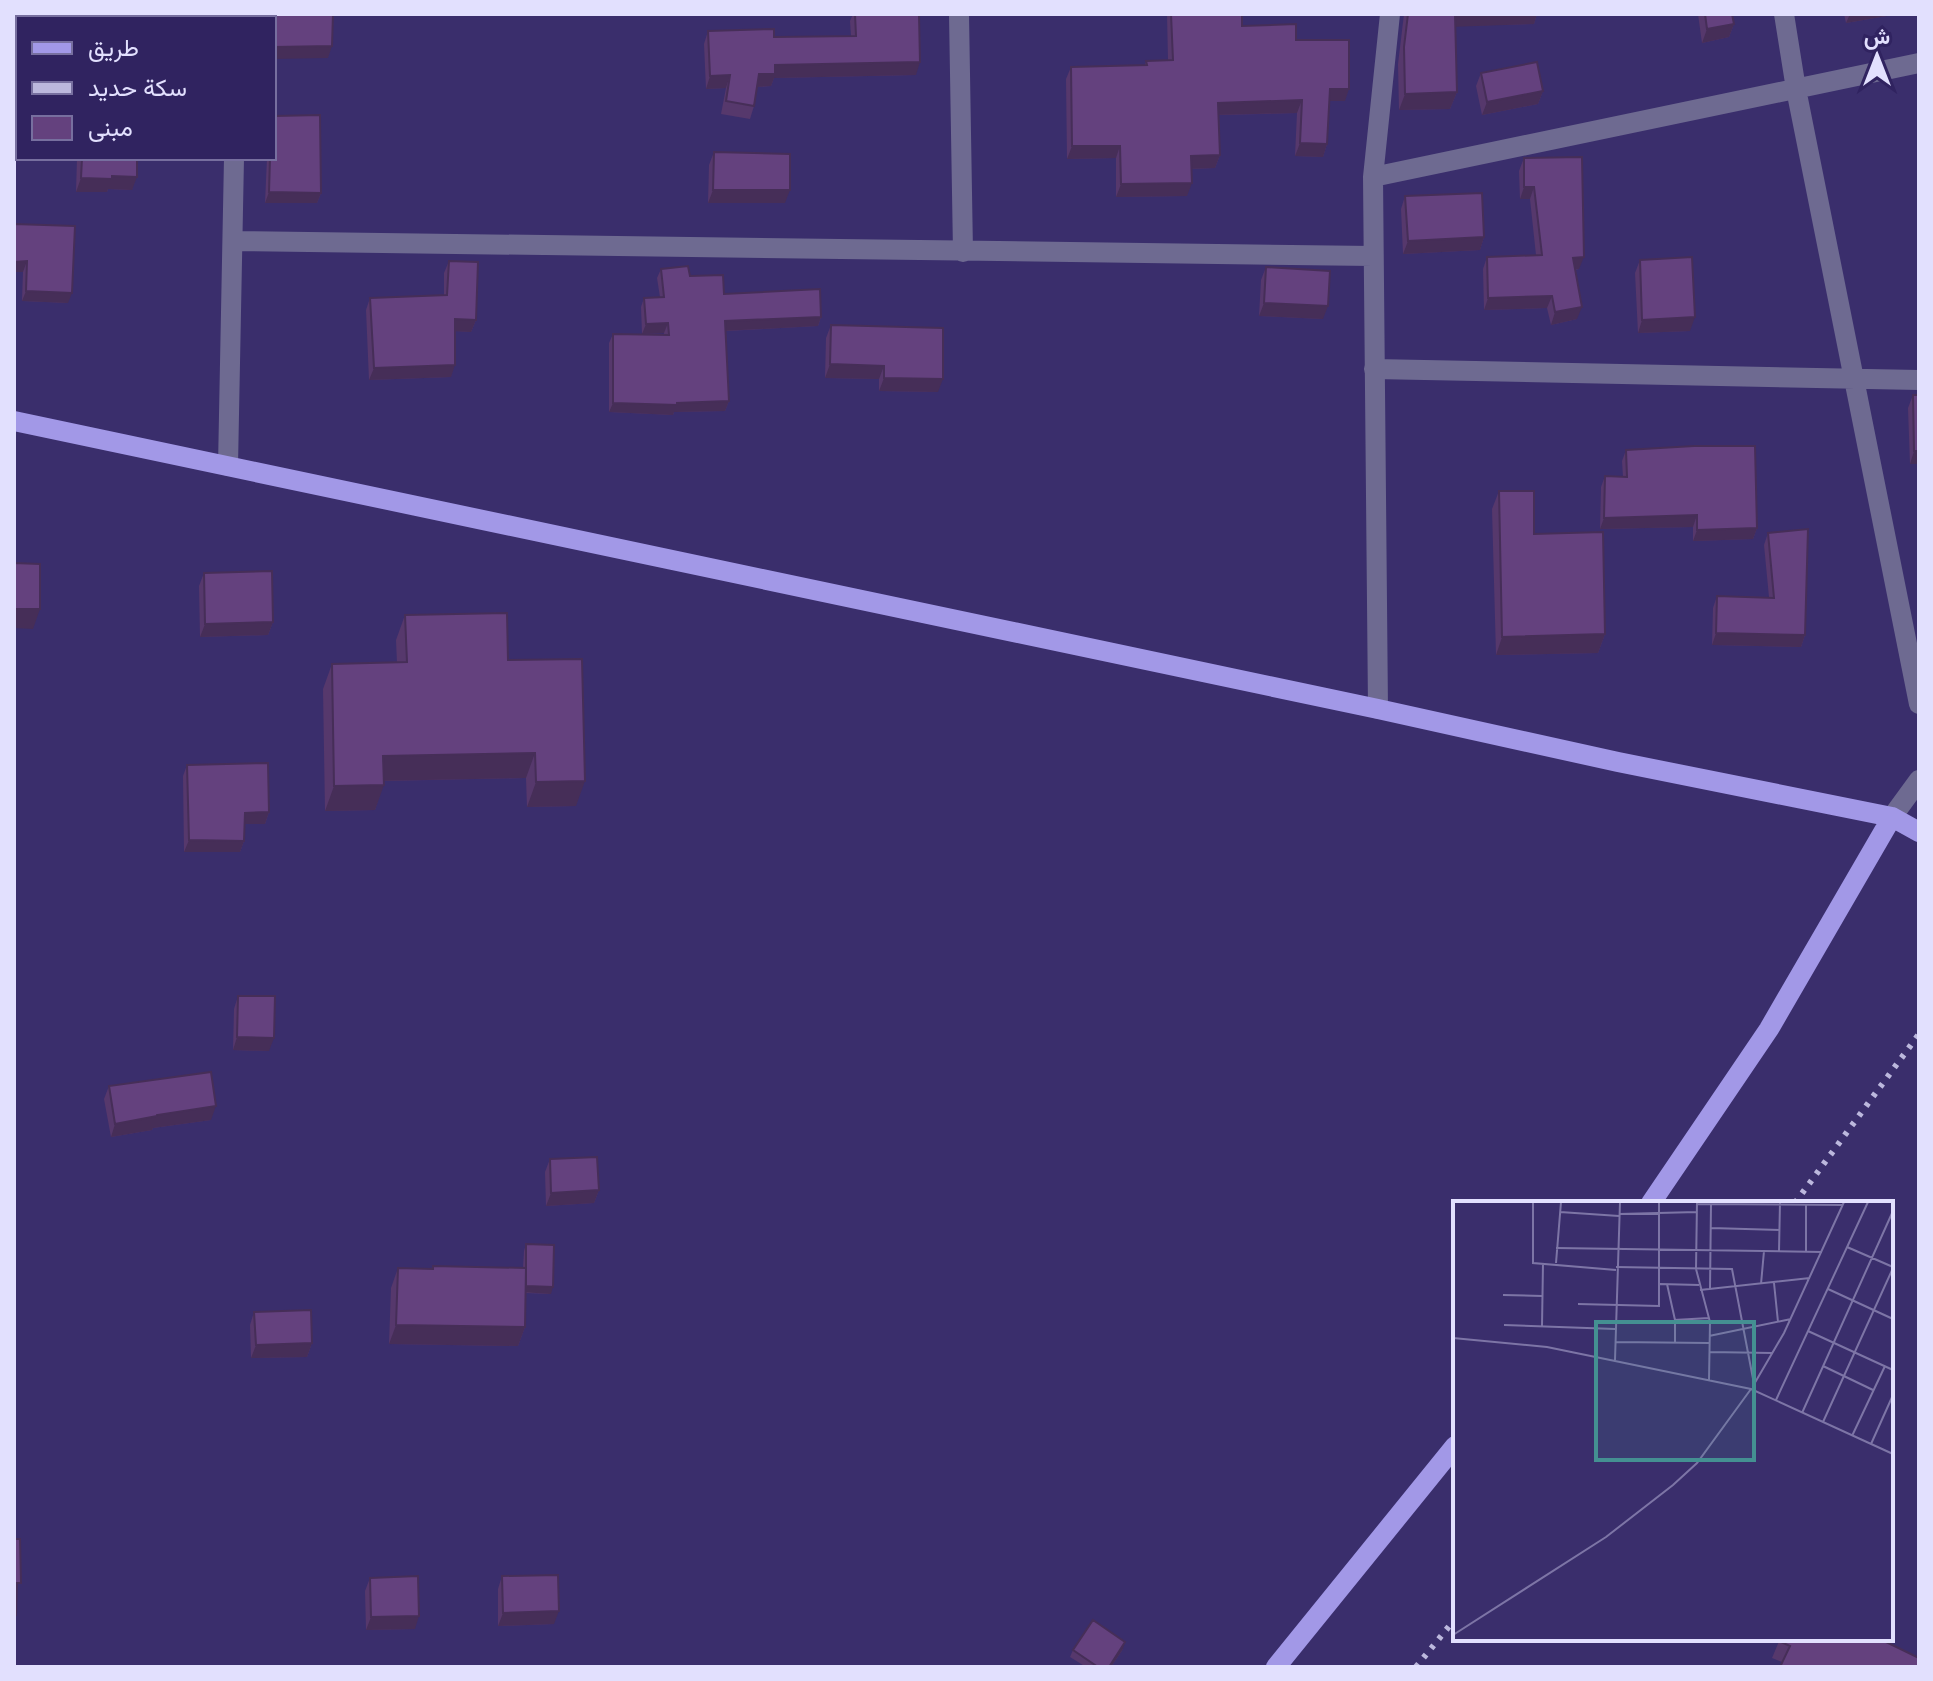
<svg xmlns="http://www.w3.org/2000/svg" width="1933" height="1681" font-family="Montserrat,Vazirmatn,sans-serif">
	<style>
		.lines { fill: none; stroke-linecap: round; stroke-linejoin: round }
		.minor { stroke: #6e6a91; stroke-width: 20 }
		.major { stroke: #a298e7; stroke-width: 20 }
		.rail { stroke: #bcb8dd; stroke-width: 6; stroke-dasharray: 4 8; stroke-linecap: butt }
		.wall { fill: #56386c }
		.shaded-wall { fill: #462e58 }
		.building { fill: #64417e; stroke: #462e58; stroke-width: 2 }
		.inset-road { fill: none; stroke: #7d75a6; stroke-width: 2 }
		.view { fill: #449092; fill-opacity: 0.15; stroke: #449092; stroke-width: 4 }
		.inset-edge { fill: none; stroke: #e2e0fe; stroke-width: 4 }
	</style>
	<rect width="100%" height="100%" fill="#3a2e6c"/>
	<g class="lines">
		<!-- minor -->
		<path class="minor" d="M 959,14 L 963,252
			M 1784,14 L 1796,89 L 1919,704
			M 238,18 L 238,14
			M 14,79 L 18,80
			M 1373,177 L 1919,63
			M 233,241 L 1373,256
			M 1374,369 L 1919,380
			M 228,466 L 234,158
			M 1378,709 L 1373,177 L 1390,14
			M 1892,817 L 1919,780"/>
		<!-- major -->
		<path class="major" d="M 14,421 L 1378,709 L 1618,762 L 1892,817 L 1919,832
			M 1651,1203 L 1769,1029 L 1892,817
			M 1276,1667 L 1455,1446"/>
		<!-- rail -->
		<path class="rail" d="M 1795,1203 L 1919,1034
			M 1416,1667 L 1455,1619"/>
	</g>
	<!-- wall -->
	<path class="wall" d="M 853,14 L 855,14 L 916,75 L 774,78 L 771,86 L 757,87 L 754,106 L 750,119 L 721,114 L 726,88 L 706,89 L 704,44 L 708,31 L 774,37 L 851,36 L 850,21 Z
		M 1167,14 L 1242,14 L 1242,26 L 1296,40 L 1345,101 L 1329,101 L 1327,144 L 1323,157 L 1295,156 L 1297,113 L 1219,115 L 1220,155 L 1215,168 L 1191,169 L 1187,196 L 1116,197 L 1116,158 L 1067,159 L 1066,79 L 1071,67 L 1145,65 L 1146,61 L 1168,60 Z
		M 1404,14 L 1537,14 L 1534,24 L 1455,26 L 1457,92 L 1450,109 L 1399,110 L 1398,64 Z
		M 1698,14 L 1732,14 L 1734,24 L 1729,37 L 1702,43 Z
		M 1844,14 L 1898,14 L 1846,23 Z
		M 1481,73 L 1543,91 L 1538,104 L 1482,115 L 1476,86 Z
		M 714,152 L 785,203 L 708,203 L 709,165 Z
		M 77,158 L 137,158 L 132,190 L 108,189 L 107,192 L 76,192 Z
		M 267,158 L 274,158 L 321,193 L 317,203 L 265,203 Z
		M 1524,158 L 1579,269 L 1575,270 L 1577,319 L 1551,325 L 1547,308 L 1484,310 L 1483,269 L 1487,257 L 1536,255 L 1530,199 L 1520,199 L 1519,171 Z
		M 1405,196 L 1484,237 L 1480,250 L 1403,254 L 1401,209 Z
		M 14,224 L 68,303 L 22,301 L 23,272 L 14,272 Z
		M 1640,260 L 1690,331 L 1638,333 L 1635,273 Z
		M 449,261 L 476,320 L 471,332 L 455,331 L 451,377 L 369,380 L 366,310 L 370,298 L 444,295 L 444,273 Z
		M 1266,267 L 1323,319 L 1259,316 L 1261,280 Z
		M 661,269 L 690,276 L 724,294 L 821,317 L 818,326 L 726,331 L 729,401 L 725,411 L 674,412 L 673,415 L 609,412 L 609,343 L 613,334 L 664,335 L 664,333 L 642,334 L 641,307 L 644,298 L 660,297 L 657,278 Z
		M 831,325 L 938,392 L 879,391 L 879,379 L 825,378 L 826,338 Z
		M 1913,395 L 1919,464 L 1910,464 L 1908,408 Z
		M 1626,450 L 1757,528 L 1753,539 L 1693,541 L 1693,527 L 1600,529 L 1601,487 L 1605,476 L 1623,477 L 1622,461 Z
		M 1499,491 L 1534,534 L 1605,634 L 1598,653 L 1496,655 L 1492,509 Z
		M 1768,533 L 1805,635 L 1801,647 L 1712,645 L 1713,608 L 1717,596 L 1769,597 L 1764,545 Z
		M 204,573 L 273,622 L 268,635 L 200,637 L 199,586 Z
		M 405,615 L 508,660 L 576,806 L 527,807 L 526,778 L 384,781 L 375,810 L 325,811 L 323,689 L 332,664 L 397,663 L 396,640 Z
		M 187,765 L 269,812 L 265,824 L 245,824 L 244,841 L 240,852 L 184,852 L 183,776 Z
		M 238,996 L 269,1051 L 233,1050 L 234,1009 Z
		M 109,1086 L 211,1120 L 153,1128 L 152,1130 L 111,1137 L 104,1099 Z
		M 550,1159 L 599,1190 L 594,1203 L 546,1206 L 545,1172 Z
		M 526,1244 L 551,1294 L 526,1293 L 525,1327 L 518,1346 L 389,1344 L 391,1288 L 398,1268 L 431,1269 L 433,1266 L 523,1268 L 524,1251 Z
		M 254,1312 L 312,1343 L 307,1357 L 251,1358 L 250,1325 Z
		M 502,1576 L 554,1624 L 498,1626 L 498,1589 Z
		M 370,1578 L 415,1629 L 366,1630 L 365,1591 Z
		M 1780,1639 L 1919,1658 L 1782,1662 L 1772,1658 Z
		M 1123,1649 L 1111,1667 L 1086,1667 L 1070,1657 L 1073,1650 Z"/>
	<!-- shaded-wall -->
	<path class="shaded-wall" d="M 1453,14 L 1537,14 L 1534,24 L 1449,27 Z
		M 1850,14 L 1898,14 L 1846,23 Z
		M 1734,24 L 1729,37 L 1702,43 L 1707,29 Z
		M 332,46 L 328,58 L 274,59 L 274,47 Z
		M 920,62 L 916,75 L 774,78 L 771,86 L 755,87 L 759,74 L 775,65 Z
		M 730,75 L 726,88 L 706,89 L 710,76 Z
		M 1330,89 L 1349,89 L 1345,101 L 1325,101 Z
		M 1543,91 L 1538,104 L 1482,115 L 1487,102 Z
		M 1457,92 L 1450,109 L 1399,110 L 1405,94 Z
		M 1302,100 L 1297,113 L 1214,115 L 1218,103 Z
		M 1300,143 L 1327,144 L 1323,157 L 1295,156 Z
		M 1072,146 L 1120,146 L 1116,158 L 1067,159 Z
		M 1220,155 L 1215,168 L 1186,169 L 1191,156 Z
		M 112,176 L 137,177 L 132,190 L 108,189 L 107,192 L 76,192 L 81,178 Z
		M 1192,183 L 1187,196 L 1116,197 L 1121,184 Z
		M 1524,187 L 1534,187 L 1530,199 L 1520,199 Z
		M 713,190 L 790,190 L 785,203 L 708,203 Z
		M 269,192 L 321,193 L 317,203 L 265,203 Z
		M 1484,237 L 1480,250 L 1403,254 L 1408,241 Z
		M 1584,257 L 1579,269 L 1568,270 L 1573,258 Z
		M 27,261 L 23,272 L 14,272 L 14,262 Z
		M 26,291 L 72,293 L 68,303 L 22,301 Z
		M 1552,296 L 1547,308 L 1484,310 L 1488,298 Z
		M 1264,303 L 1328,306 L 1323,319 L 1259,316 Z
		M 1582,307 L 1577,319 L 1551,325 L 1555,312 Z
		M 821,317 L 818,326 L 722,331 L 725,321 Z
		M 1695,317 L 1690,331 L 1638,333 L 1642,320 Z
		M 455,319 L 476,320 L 471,332 L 451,331 Z
		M 668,323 L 664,333 L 642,334 L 646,324 Z
		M 830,364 L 884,366 L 879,379 L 825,378 Z
		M 455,365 L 451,377 L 369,380 L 374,368 Z
		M 884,378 L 943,379 L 938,392 L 879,391 Z
		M 729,401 L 725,411 L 674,412 L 673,415 L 609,412 L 613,403 Z
		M 1914,451 L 1919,451 L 1919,464 L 1910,464 Z
		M 1697,515 L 1693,527 L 1600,529 L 1604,518 Z
		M 1757,528 L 1753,539 L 1693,541 L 1697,530 Z
		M 14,609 L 40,609 L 33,629 L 14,628 Z
		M 273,622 L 268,635 L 200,637 L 205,624 Z
		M 1716,633 L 1805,635 L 1801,647 L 1712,645 Z
		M 1605,634 L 1598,653 L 1496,655 L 1502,637 Z
		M 535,753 L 526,778 L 374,781 L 383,756 Z
		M 585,781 L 576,806 L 527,807 L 536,782 Z
		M 384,785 L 375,810 L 325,811 L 334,786 Z
		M 269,812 L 265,824 L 241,824 L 245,813 Z
		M 189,840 L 244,841 L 240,852 L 184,852 Z
		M 237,1037 L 274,1038 L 269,1051 L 233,1050 Z
		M 216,1106 L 211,1120 L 153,1128 L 152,1130 L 111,1137 L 115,1124 L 157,1115 Z
		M 599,1190 L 594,1203 L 546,1206 L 551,1193 Z
		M 525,1286 L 553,1287 L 551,1294 L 522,1292 Z
		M 396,1325 L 525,1327 L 518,1346 L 389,1344 Z
		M 312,1343 L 307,1357 L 251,1358 L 256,1345 Z
		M 559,1611 L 554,1624 L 498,1626 L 503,1613 Z
		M 419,1616 L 415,1629 L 366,1630 L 371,1617 Z
		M 1125,1642 L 1123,1649 L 1111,1667 L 1109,1667 Z"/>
	<!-- building -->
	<path class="building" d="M 268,14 L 333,14 L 332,46 L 274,47 L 274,18 L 268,18 Z
		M 855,14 L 919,14 L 920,62 L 775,65 L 775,74 L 759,74 L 754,106 L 726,101 L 730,75 L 710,76 L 708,31 L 774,29 L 774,37 L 856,36 Z
		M 1171,14 L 1242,14 L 1242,26 L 1296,24 L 1296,40 L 1349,40 L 1349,89 L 1330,89 L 1327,144 L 1300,143 L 1302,100 L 1218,103 L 1220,155 L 1191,156 L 1192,183 L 1121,184 L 1120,146 L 1072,146 L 1071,67 L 1147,65 L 1146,61 L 1173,60 Z
		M 1408,14 L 1455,14 L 1457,92 L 1405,94 L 1404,47 Z
		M 1705,14 L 1732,14 L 1734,24 L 1707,29 Z
		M 1537,62 L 1543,91 L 1487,102 L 1481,73 Z
		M 320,115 L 321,193 L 269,192 L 270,158 L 274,158 L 274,116 Z
		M 714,152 L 790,154 L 790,190 L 713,190 Z
		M 1582,157 L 1584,257 L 1573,258 L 1582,307 L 1555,312 L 1552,296 L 1488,298 L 1487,257 L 1542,255 L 1534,187 L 1524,187 L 1524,158 Z
		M 82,158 L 137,158 L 137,177 L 112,176 L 112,179 L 81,178 Z
		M 1482,193 L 1484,237 L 1408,241 L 1405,196 Z
		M 14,224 L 75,226 L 72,293 L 26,291 L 27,261 L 14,262 Z
		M 1692,257 L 1695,317 L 1642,320 L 1640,260 Z
		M 449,261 L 478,262 L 476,320 L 455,319 L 455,365 L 374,368 L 370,298 L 447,295 Z
		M 688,266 L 690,276 L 723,275 L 724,294 L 820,289 L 821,317 L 725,321 L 729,401 L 677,403 L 677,405 L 613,403 L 613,334 L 669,335 L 668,323 L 646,324 L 644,298 L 664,297 L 661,269 Z
		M 1266,267 L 1330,271 L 1328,306 L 1264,303 Z
		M 831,325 L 943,328 L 943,379 L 884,378 L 884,366 L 830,364 Z
		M 1913,395 L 1919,395 L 1919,451 L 1914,451 Z
		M 1694,446 L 1755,446 L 1757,528 L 1697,530 L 1697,515 L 1604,518 L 1605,476 L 1627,477 L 1626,450 Z
		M 1499,491 L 1534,491 L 1534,534 L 1603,532 L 1605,634 L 1502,637 Z
		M 1808,529 L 1805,635 L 1716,633 L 1717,596 L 1774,598 L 1768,533 Z
		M 14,563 L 40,564 L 40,609 L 14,609 Z
		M 272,571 L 273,622 L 205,624 L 204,573 Z
		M 507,613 L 508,660 L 582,659 L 585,781 L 536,782 L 535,753 L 383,756 L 384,785 L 334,786 L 332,664 L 407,662 L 405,615 Z
		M 268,763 L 269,812 L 245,813 L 244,841 L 189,840 L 187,765 Z
		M 238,996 L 275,996 L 274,1038 L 237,1037 Z
		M 211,1072 L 216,1106 L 157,1115 L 157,1116 L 115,1124 L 109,1086 Z
		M 597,1157 L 599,1190 L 551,1193 L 550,1159 Z
		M 526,1244 L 554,1245 L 553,1287 L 526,1286 Z
		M 433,1266 L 526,1268 L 525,1327 L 396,1325 L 398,1268 L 433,1269 Z
		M 311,1310 L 312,1343 L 256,1345 L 254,1312 Z
		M 14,1539 L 20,1539 L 21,1583 L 17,1583 L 16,1615 L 14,1615 Z
		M 558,1575 L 559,1611 L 503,1613 L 502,1576 Z
		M 418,1576 L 419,1616 L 371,1617 L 370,1578 Z
		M 1093,1620 L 1125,1642 L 1109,1667 L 1098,1667 L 1073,1650 Z
		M 1780,1639 L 1880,1639 L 1919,1658 L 1919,1667 L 1780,1667 L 1790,1646 L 1779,1641 Z"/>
	<!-- overview -->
	<g transform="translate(1453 1201)">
		<rect width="440" height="440" fill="#3a2e6c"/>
		<path class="inset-road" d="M 80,1 L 80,62 L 163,69M 244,1 L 243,68 L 257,121 L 256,179M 244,3 L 389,4M 107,11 L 166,15M 166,13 L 244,11M 258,27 L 327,29M 394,46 L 440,66M 103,47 L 369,51M 326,50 L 327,1M 353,51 L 353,4M 103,62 L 108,1M 163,66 L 279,68 L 301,183M 321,82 L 325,121M 207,83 L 246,84M 214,83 L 222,119M 308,83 L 311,50M 257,88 L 258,3M 375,88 L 440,118M 247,89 L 357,77M 50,94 L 89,95M 125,103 L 206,105 L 206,1M 51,124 L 162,128M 89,125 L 90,62M 355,130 L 440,169M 256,135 L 338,118M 0,137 L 94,146 L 298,188 L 440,253M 162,141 L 256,142M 222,141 L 222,119 L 256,117M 256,151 L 319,152M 162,159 L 167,1M 370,165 L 420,189M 300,185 L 331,132 L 391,1M 323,199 L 415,1M 349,212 L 440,10M 370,221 L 440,67M 399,235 L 432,165M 418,243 L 440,194M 0,434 L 153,336 L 220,284 L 244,262 L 298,188"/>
		<path class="view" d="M 143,121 L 301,121 L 301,259 L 143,259 Z"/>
		<rect width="440" height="440" class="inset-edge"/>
	</g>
	<!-- border -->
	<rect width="1933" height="1681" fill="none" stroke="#e2e0fe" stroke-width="32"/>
	<!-- legend -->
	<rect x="16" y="16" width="260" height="144" fill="#302360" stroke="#776f9f" stroke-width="2"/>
	<rect x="32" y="42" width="40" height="12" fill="#a298e7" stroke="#776f9f" stroke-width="2"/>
	<text x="88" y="56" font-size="24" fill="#e2e0fe">طريق</text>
	<rect x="32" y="82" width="40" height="12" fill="#bcb8dd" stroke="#776f9f" stroke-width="2"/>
	<text x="88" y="96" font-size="24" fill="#e2e0fe">سكة حديد</text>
	<rect x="32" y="116" width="40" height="24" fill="#64417e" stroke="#776f9f" stroke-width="2"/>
	<text x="88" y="136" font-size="24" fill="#e2e0fe">مبنى</text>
	<!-- north arrow -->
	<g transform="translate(1877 56)" stroke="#302360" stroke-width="6" paint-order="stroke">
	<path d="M0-6L14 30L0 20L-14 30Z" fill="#e2e0fe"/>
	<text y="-12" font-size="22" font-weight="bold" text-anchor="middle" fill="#e2e0fe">ش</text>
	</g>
</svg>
